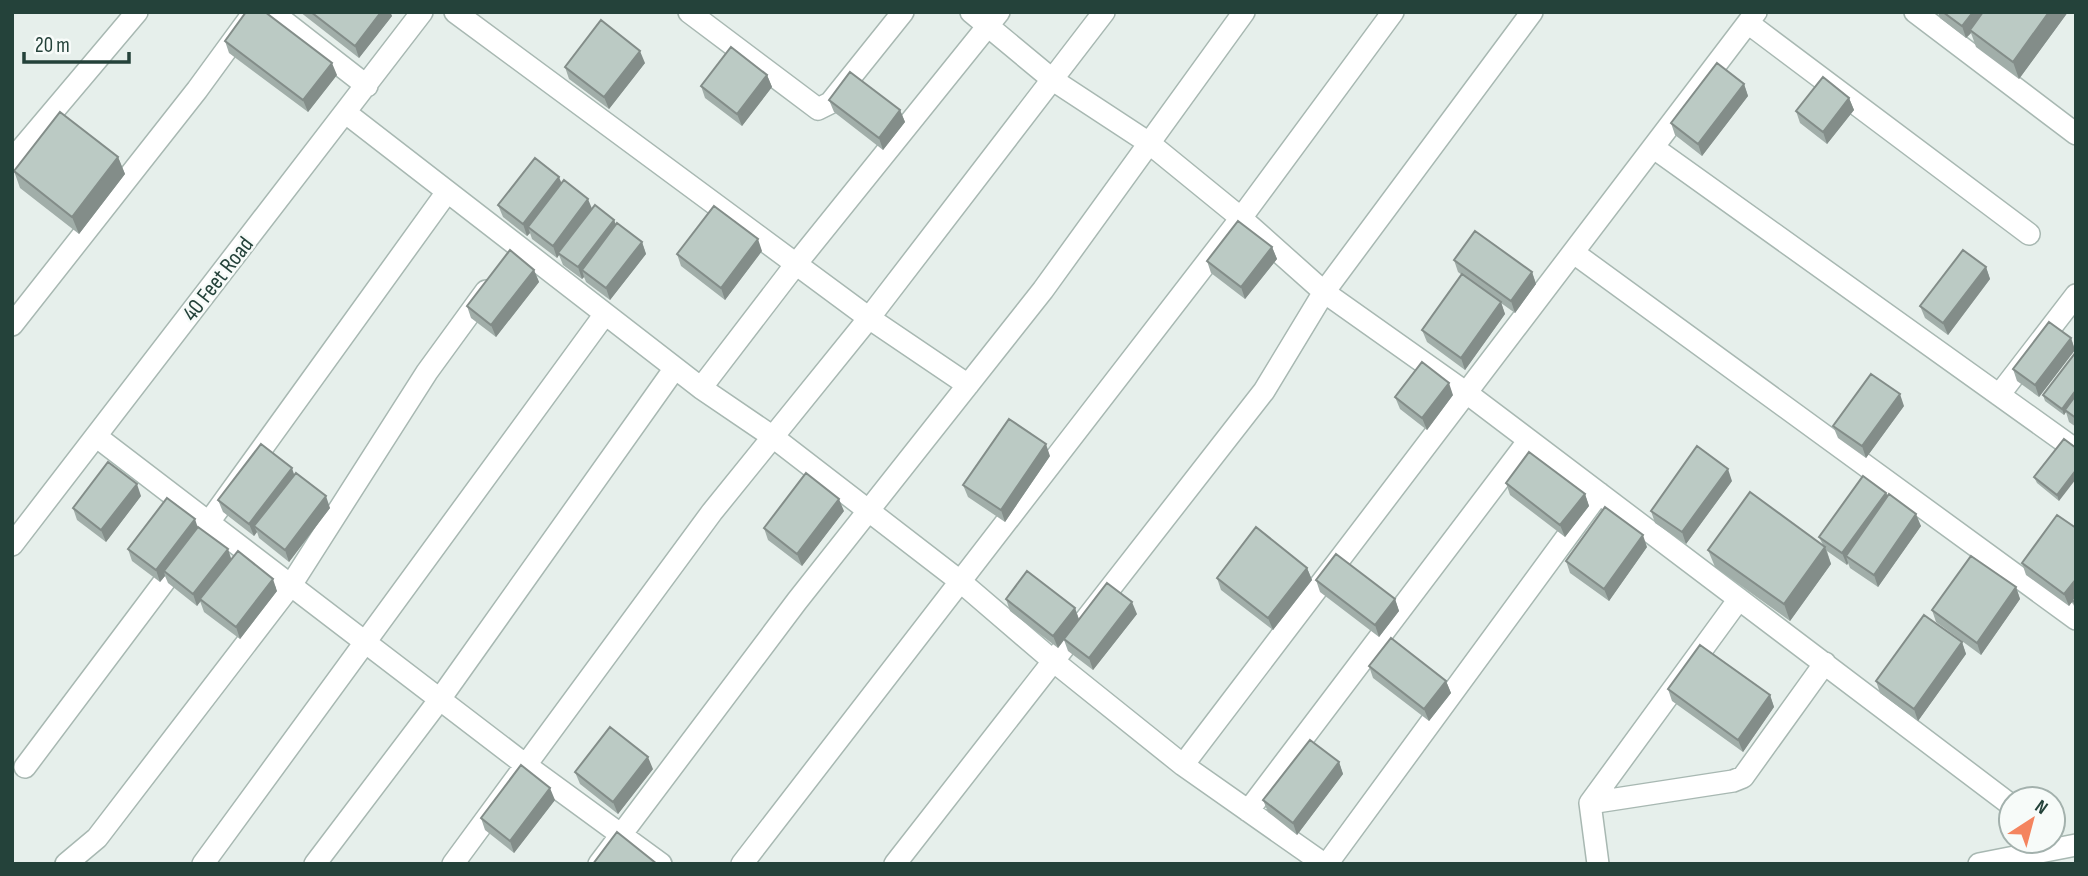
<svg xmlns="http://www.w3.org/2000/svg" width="2088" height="876" font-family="'Sofia Sans Condensed',sans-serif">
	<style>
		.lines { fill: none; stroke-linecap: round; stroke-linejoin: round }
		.street-casing { stroke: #a8b8b2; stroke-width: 24 }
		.street { stroke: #fff; stroke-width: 21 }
		.wall { fill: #a1aea9 }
		.shaded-wall { fill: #838d89 }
		.building { fill: #bbcac4; stroke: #838d89; stroke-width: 2 }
		.labels { text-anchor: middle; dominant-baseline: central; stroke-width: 5; stroke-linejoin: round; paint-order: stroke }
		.street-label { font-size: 23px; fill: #24423a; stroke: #f7fbf9 }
	</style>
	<rect width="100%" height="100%" fill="#e6efeb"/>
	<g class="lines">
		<!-- street casing -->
		<g class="street-casing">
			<path id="street" d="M 272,12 L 367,86
				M 455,12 L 869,318 L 968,385
				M 689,12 L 818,109 L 830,103 L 903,12
				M 971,12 L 1053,80 L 1149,143 L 1241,218 L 1324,292 L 1468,394 L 2011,805
				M 1915,12 L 2076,134
				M 1748,23 L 2029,234
				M 346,113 L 701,388 L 773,437 L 961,582 L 1052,660 L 1183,765 L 1324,864
				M 1654,148 L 2076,450
				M 12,160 L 137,12
				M 1574,253 L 2076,619
				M 12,325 L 197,90 L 254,12
				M 701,388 L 796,264 L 999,12
				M 1999,395 L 2076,295
				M 97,437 L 527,766 L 661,864
				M 12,545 L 422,12
				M 1183,765 L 1756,12
				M 25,767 L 209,522 L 447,192
				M 1590,803 L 1733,781 L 1743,777 L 1825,663
				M 1248,811 L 1529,440
				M 66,864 L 97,838 L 291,585 L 427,372 L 486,291
				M 203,864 L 605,314
				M 315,864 L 440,699 L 675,368
				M 453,864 L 712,512 L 869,318 L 1104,12
				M 599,864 L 797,601 L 1043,290 L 1244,12
				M 742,864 L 1241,218 L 1393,12
				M 895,864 L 1264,391 L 1324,292 L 1532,12
				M 1327,864 L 1599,493
				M 1598,864 L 1590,803 L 1739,599
				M 1979,864 L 2076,845"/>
		</g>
		<!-- street -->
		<use href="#street" class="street"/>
	</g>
	<!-- wall -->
	<path class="wall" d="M 300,12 L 390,12 L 392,16 L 359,58 Z
		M 1938,12 L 2068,12 L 2019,79 L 1976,47 L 1971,33 L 1966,38 L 1940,18 Z
		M 225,41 L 337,75 L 308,112 L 229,53 Z
		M 645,63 L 609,109 L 569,79 L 565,67 Z
		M 767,75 L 772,87 L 742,126 L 705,98 L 701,86 Z
		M 1744,84 L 1748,96 L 1702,156 L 1675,135 L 1671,123 Z
		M 1849,98 L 1854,110 L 1827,144 L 1800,123 L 1796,111 Z
		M 829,100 L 900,110 L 905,122 L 883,150 L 834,112 Z
		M 118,157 L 125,174 L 79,234 L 20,188 L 14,171 Z
		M 561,182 L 592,209 L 614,220 L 616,225 L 642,242 L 646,254 L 610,300 L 586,282 L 584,277 L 582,279 L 563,265 L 559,255 L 557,258 L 532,239 L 530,233 L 527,236 L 503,217 L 498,205 Z
		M 1272,247 L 1277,259 L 1245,299 L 1211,273 L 1207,261 Z
		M 762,251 L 725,300 L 681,266 L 677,254 Z
		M 1454,260 L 1532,272 L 1536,284 L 1515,313 L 1501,303 L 1505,314 L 1465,370 L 1427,342 L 1422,330 L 1462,275 L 1458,272 Z
		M 1986,267 L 1990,279 L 1948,335 L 1925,318 L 1920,306 Z
		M 534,270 L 539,282 L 496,337 L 471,318 L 467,306 Z
		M 2071,338 L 2075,350 L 2039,397 L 2017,381 L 2013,369 Z
		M 2076,352 L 2076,427 L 2069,422 L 2066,412 L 2064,415 L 2045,401 L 2043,395 Z
		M 1453,395 L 1427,430 L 1400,409 L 1395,397 Z
		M 1904,406 L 1866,458 L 1838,438 L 1833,426 Z
		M 2064,439 L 2059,501 L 2037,483 L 2034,477 Z
		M 1050,456 L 1005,522 L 968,497 L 963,485 Z
		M 294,474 L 330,508 L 289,562 L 259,538 L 257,532 L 254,536 L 223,512 L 218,500 Z
		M 1732,481 L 1686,544 L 1655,523 L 1651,511 Z
		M 1506,483 L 1585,494 L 1589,506 L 1565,537 L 1510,495 Z
		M 1886,493 L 1887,496 L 1921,526 L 1878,587 L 1850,568 L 1848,563 L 1847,565 L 1827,551 L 1831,564 L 1790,621 L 1715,567 L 1708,550 L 1823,545 L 1819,537 Z
		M 141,496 L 106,542 L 77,520 L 73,508 Z
		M 844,511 L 802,566 L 768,540 L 764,528 Z
		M 198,527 L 231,559 L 277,591 L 240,639 L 204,612 L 200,601 L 197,606 L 168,583 L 165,576 L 160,582 L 132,561 L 128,549 Z
		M 2076,528 L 2076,611 L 2072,601 L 2069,606 L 2026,575 L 2022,563 Z
		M 1647,547 L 1609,601 L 1570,573 L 1566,561 Z
		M 1307,568 L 1312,580 L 1273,630 L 1221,590 L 1217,578 Z
		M 1316,580 L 1395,599 L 1399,611 L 1379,637 L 1320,592 Z
		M 2016,587 L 2020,599 L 1981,655 L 1936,622 L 1932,610 Z
		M 1006,599 L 1075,608 L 1079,619 L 1137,614 L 1093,670 L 1068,651 L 1064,640 L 1058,648 L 1010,611 Z
		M 1962,642 L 1966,654 L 1918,721 L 1880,693 L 1876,681 Z
		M 1369,666 L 1446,681 L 1451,693 L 1429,721 L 1373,678 Z
		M 1668,689 L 1770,695 L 1774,707 L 1743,752 L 1672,701 Z
		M 1339,762 L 1343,774 L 1297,835 L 1268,812 L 1263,800 Z
		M 653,769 L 618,814 L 580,784 L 575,772 Z
		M 555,800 L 514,853 L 485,830 L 481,818 Z"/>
	<!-- shaded-wall -->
	<path class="shaded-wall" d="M 381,12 L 390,12 L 392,16 L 359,58 L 355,46 Z
		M 1973,12 L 1986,12 L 1970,30 L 1971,33 L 1966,38 L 1962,26 Z
		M 2049,12 L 2068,12 L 2019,79 L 2013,62 Z
		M 640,51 L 645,63 L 609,109 L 604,97 Z
		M 332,63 L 337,75 L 308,112 L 303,100 Z
		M 767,75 L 772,87 L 742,126 L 737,114 Z
		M 1744,84 L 1748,96 L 1702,156 L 1698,144 Z
		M 1849,98 L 1854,110 L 1827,144 L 1823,132 Z
		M 900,110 L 905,122 L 883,150 L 879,138 Z
		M 118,157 L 125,174 L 79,234 L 72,217 Z
		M 559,177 L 564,189 L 528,227 L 530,233 L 527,236 L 523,224 Z
		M 588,199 L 593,211 L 558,253 L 559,255 L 557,258 L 553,246 Z
		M 614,220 L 619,232 L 582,270 L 584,277 L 582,279 L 578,267 Z
		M 758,239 L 762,251 L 725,300 L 721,288 Z
		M 642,242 L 646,254 L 610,300 L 606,288 Z
		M 1272,247 L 1277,259 L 1245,299 L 1241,287 Z
		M 1986,267 L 1990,279 L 1948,335 L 1943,323 Z
		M 534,270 L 539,282 L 496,337 L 491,325 Z
		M 1532,272 L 1536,284 L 1515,313 L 1511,301 Z
		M 1501,302 L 1505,314 L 1465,370 L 1461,358 Z
		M 2071,338 L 2075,350 L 2039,397 L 2035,385 Z
		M 1449,383 L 1453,395 L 1427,430 L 1422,418 Z
		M 2076,390 L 2076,399 L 2065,410 L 2066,412 L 2064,415 L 2062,409 Z
		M 1900,394 L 1904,406 L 1866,458 L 1862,446 Z
		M 1046,444 L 1050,456 L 1005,522 L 1001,510 Z
		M 292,468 L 296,480 L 254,526 L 257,532 L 254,536 L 249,524 Z
		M 1728,469 L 1732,481 L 1686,544 L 1682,532 Z
		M 2076,470 L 2076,479 L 2059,501 L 2057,495 Z
		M 137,484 L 141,496 L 106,542 L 101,530 Z
		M 1886,493 L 1891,505 L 1846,556 L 1848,563 L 1847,565 L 1842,553 Z
		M 1585,494 L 1589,506 L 1565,537 L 1560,525 Z
		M 326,496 L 330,508 L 289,562 L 285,550 Z
		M 839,499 L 844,511 L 802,566 L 797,554 Z
		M 1916,514 L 1921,526 L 1878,587 L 1874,575 Z
		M 195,519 L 199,531 L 164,571 L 165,576 L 160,582 L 156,570 Z
		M 1643,535 L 1647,547 L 1609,601 L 1604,589 Z
		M 1825,547 L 1831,564 L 1790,621 L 1784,604 Z
		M 228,549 L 232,561 L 197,606 L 193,594 Z
		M 1307,568 L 1312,580 L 1273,630 L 1268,618 Z
		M 273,579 L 277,591 L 240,639 L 236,627 Z
		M 2076,579 L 2076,597 L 2069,606 L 2064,594 Z
		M 2016,587 L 2020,599 L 1981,655 L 1977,643 Z
		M 1395,599 L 1399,611 L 1379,637 L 1375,625 Z
		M 1132,602 L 1137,614 L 1093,670 L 1089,658 Z
		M 1075,608 L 1079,620 L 1058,648 L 1053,636 Z
		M 1962,642 L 1966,654 L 1918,721 L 1914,709 Z
		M 1446,681 L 1451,693 L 1429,721 L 1424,709 Z
		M 1770,695 L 1774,707 L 1743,752 L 1738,740 Z
		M 648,757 L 653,769 L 618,814 L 613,802 Z
		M 1339,762 L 1343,774 L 1297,835 L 1293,823 Z
		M 550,788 L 555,800 L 514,853 L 510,841 Z"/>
	<!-- building -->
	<path class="building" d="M 246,12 L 265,12 L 332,63 L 303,100 L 225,41 Z
		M 311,12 L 381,12 L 355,46 Z
		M 1943,12 L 1973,12 L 1962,26 Z
		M 1983,12 L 2049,12 L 2013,62 L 1970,30 Z
		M 601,20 L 640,51 L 604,97 L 565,67 Z
		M 731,47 L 767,75 L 737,114 L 701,86 Z
		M 1717,63 L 1744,84 L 1698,144 L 1671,123 Z
		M 850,72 L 900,110 L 879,138 L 829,100 Z
		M 1823,77 L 1849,98 L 1823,132 L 1796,111 Z
		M 60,112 L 118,157 L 72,217 L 14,171 Z
		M 535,158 L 559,177 L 523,224 L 498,205 Z
		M 564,180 L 588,199 L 553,246 L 528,227 Z
		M 595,205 L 614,220 L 578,267 L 558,253 Z
		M 714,206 L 758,239 L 721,288 L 677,254 Z
		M 1238,221 L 1272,247 L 1241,287 L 1207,261 Z
		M 617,223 L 642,242 L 606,288 L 582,270 Z
		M 1475,231 L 1532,272 L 1511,301 L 1454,260 Z
		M 510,250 L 534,270 L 491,325 L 467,306 Z
		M 1963,250 L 1986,267 L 1943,323 L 1920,306 Z
		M 1462,274 L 1501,302 L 1461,358 L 1422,330 Z
		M 2049,322 L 2071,338 L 2035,385 L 2013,369 Z
		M 2076,352 L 2076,390 L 2062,409 L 2043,395 Z
		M 1422,362 L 1449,383 L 1422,418 L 1395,397 Z
		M 1871,374 L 1900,394 L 1862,446 L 1833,426 Z
		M 2076,395 L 2076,418 L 2065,410 Z
		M 1009,419 L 1046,444 L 1001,510 L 963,485 Z
		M 2064,439 L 2076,448 L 2076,470 L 2057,495 L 2034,477 Z
		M 261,444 L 292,468 L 249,524 L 218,500 Z
		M 1697,446 L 1728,469 L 1682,532 L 1651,511 Z
		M 1529,452 L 1585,494 L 1560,525 L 1506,483 Z
		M 108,462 L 137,484 L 101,530 L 73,508 Z
		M 296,473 L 326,496 L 285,550 L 254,526 Z
		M 806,473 L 839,499 L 797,554 L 764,528 Z
		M 1863,476 L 1886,493 L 1842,553 L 1819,537 Z
		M 1750,492 L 1825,547 L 1784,604 L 1708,550 Z
		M 1889,494 L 1916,514 L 1874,575 L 1846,556 Z
		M 167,498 L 195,519 L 156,570 L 128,549 Z
		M 1605,507 L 1643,535 L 1604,589 L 1566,561 Z
		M 2057,515 L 2076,528 L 2076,579 L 2064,594 L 2022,563 Z
		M 198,527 L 228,549 L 193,594 L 164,571 Z
		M 1256,527 L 1307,568 L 1268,618 L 1217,578 Z
		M 238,551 L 273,579 L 236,627 L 200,599 Z
		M 1336,554 L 1395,599 L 1375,625 L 1316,580 Z
		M 1971,556 L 2016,587 L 1977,643 L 1932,610 Z
		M 1027,571 L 1075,608 L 1053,636 L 1006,599 Z
		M 1107,583 L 1132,602 L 1089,658 L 1064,639 Z
		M 2076,595 L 2076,603 L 2072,600 Z
		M 1924,615 L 1962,642 L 1914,709 L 1876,681 Z
		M 1391,638 L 1446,681 L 1424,709 L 1369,666 Z
		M 1700,645 L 1770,695 L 1738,740 L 1668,689 Z
		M 610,727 L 648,757 L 613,802 L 575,772 Z
		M 1310,740 L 1339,762 L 1293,823 L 1263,800 Z
		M 521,765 L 550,788 L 510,841 L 481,818 Z
		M 617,832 L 657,864 L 593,864 Z"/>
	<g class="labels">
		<!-- street labels -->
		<g class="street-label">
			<text transform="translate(218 279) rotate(-52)">40 Feet Road</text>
		</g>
	</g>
	<!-- border -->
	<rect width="2088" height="876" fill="none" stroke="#24423a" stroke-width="28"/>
	<!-- north arrow -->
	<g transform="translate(2032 820) rotate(36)"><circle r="33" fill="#f7fbf9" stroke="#a3b1ad" stroke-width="2"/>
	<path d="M0-5L12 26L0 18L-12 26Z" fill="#f4845f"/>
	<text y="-10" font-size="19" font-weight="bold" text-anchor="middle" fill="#24423a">N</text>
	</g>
	<!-- scale -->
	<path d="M24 52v10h105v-10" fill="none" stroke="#24423a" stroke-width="3.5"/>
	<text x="35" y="52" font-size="21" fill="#24423a" stroke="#f7fbf9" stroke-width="5" paint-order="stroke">20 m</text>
</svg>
